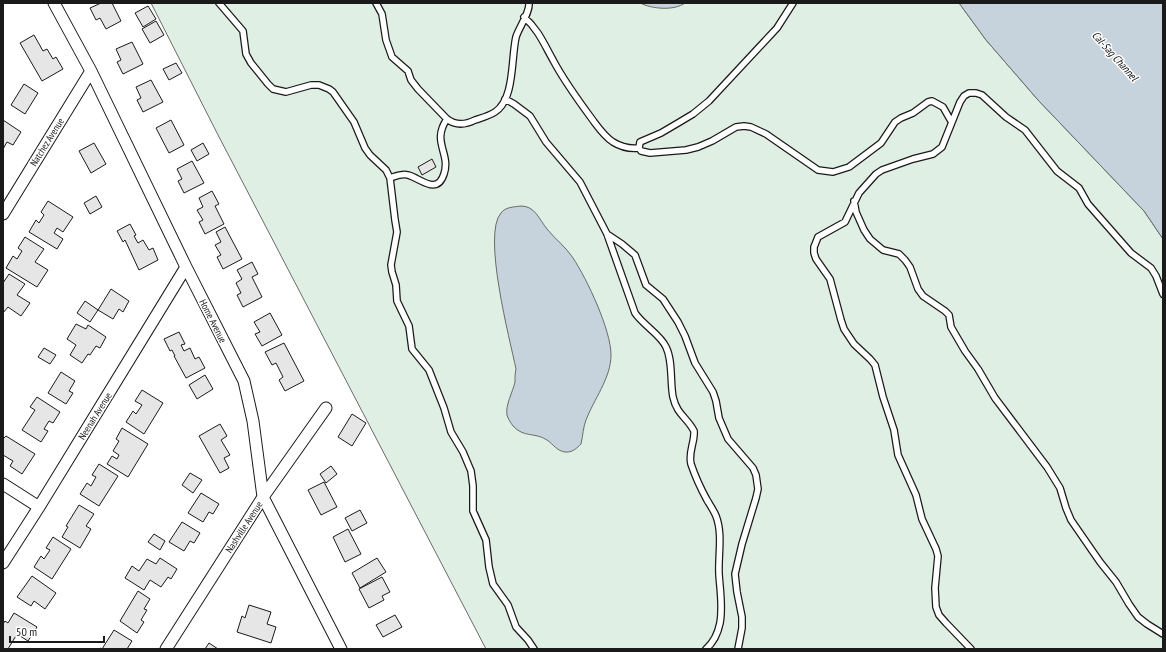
<svg xmlns="http://www.w3.org/2000/svg" width="1166" height="652" font-family="'PT Sans Narrow',sans-serif">
	<style>
		.green { fill: #e0efe3; stroke: #6a6a6a }
		.water { fill: #c6d2dc; stroke: #6a6a6a }
		.building { fill: #e6e6e6; stroke: #1a1a1a }
		.lines { fill: none; stroke-linecap: round; stroke-linejoin: round }
		.lane-casing { stroke: #1a1a1a; stroke-width: 8 }
		.street-casing { stroke: #1a1a1a; stroke-width: 13 }
		.lane { stroke: #fff; stroke-width: 5.5 }
		.street { stroke: #fff; stroke-width: 11 }
		.labels { text-anchor: middle; dominant-baseline: central; stroke-width: 3; stroke-linejoin: round; paint-order: stroke }
		.street-label { font-size: 10px; fill: #1a1a1a; stroke: #fff }
		.water-label { font-size: 11px; font-style: italic; fill: #1a1a1a; stroke: #fff }
	</style>
	<rect width="100%" height="100%" fill="#fff"/>
	<!-- green -->
	<path class="green" d="M 151,3 L 959,3 L 986,40 L 1038,100 L 1144,211 L 1163,239 L 1163,649 L 486,649 L 217,133 Z"/>
	<!-- water -->
	<path class="water" d="M 640,3 L 685,3 C 674,11 652,9 640,3 Z
		M 959,3 L 1163,3 L 1163,239 L 1144,211 L 1038,100 L 986,40 Z
		M 521,206 C 535,206 539,219 547,229 C 555,239 566,247 573,258 C 587,279 611,330 611,355 C 611,378 594,399 586,420 C 583,428 583,435 581,444 C 577,448 572,453 565,452 C 557,451 553,444 547,440 C 535,432 524,438 513,426 C 511,423 508,419 507,415 C 505,406 513,391 515,382 C 515,377 515,373 516,369 C 510,340 482,234 501,213 C 505,207 514,207 521,206 Z"/>
	<!-- building -->
	<path class="building" d="M 101,3 L 112,3 L 121,21 L 106,29 L 100,18 L 96,20 L 90,8 Z
		M 148,6 L 156,19 L 143,27 L 135,13 Z
		M 156,21 L 164,35 L 150,43 L 142,29 Z
		M 34,35 L 43,51 L 47,49 L 53,59 L 56,57 L 63,69 L 42,81 L 20,43 Z
		M 132,42 L 143,64 L 123,74 L 117,62 L 121,60 L 116,49 Z
		M 176,63 L 182,73 L 169,80 L 163,69 Z
		M 151,80 L 163,102 L 143,112 L 137,100 L 141,98 L 136,87 Z
		M 24,84 L 38,93 L 25,114 L 11,105 Z
		M 3,120 L 21,132 L 13,145 L 7,142 L 3,149 Z
		M 171,120 L 184,145 L 169,153 L 156,128 Z
		M 94,143 L 106,164 L 91,173 L 79,151 Z
		M 203,143 L 209,154 L 197,161 L 191,150 Z
		M 432,159 L 436,167 L 422,175 L 418,167 Z
		M 192,161 L 204,183 L 184,193 L 178,181 L 182,179 L 177,169 Z
		M 212,191 L 219,204 L 215,206 L 224,224 L 205,234 L 199,222 L 203,220 L 197,210 L 203,207 L 199,198 Z
		M 96,196 L 102,207 L 90,214 L 84,203 Z
		M 48,201 L 73,217 L 63,232 L 57,228 L 54,233 L 63,239 L 57,249 L 29,232 L 36,220 L 39,223 L 44,215 L 41,212 Z
		M 130,224 L 136,235 L 134,236 L 138,243 L 143,240 L 149,250 L 153,248 L 158,260 L 139,270 L 125,240 L 123,242 L 117,231 Z
		M 225,227 L 242,259 L 223,269 L 217,257 L 221,255 L 215,245 L 221,242 L 216,232 Z
		M 25,237 L 44,249 L 35,262 L 48,270 L 37,287 L 6,268 L 13,256 L 17,259 L 22,251 L 18,248 Z
		M 252,262 L 258,274 L 252,277 L 262,297 L 243,307 L 237,295 L 241,293 L 236,283 L 242,279 L 237,270 Z
		M 9,274 L 25,284 L 17,295 L 30,303 L 21,316 L 8,307 L 3,313 L 3,283 Z
		M 111,289 L 129,301 L 123,312 L 119,309 L 113,319 L 98,310 Z
		M 85,301 L 98,310 L 90,322 L 77,313 Z
		M 270,313 L 282,335 L 262,346 L 255,334 L 260,332 L 254,322 Z
		M 76,324 L 86,329 L 88,325 L 106,337 L 100,348 L 96,346 L 90,355 L 88,354 L 82,363 L 70,355 L 76,345 L 67,339 Z
		M 179,332 L 185,344 L 181,345 L 184,351 L 190,348 L 195,359 L 199,357 L 205,368 L 186,378 L 174,356 L 175,356 L 172,350 L 170,351 L 164,339 Z
		M 284,343 L 304,381 L 285,391 L 279,380 L 283,377 L 276,363 L 272,365 L 265,352 Z
		M 44,348 L 56,355 L 50,364 L 38,357 Z
		M 61,372 L 75,381 L 69,391 L 73,393 L 66,404 L 48,393 Z
		M 205,375 L 213,389 L 197,399 L 189,385 Z
		M 142,390 L 163,403 L 144,434 L 126,422 L 133,411 L 136,414 L 142,405 L 135,401 Z
		M 37,397 L 60,412 L 53,423 L 49,421 L 44,429 L 48,431 L 41,442 L 22,430 L 35,410 L 30,407 Z
		M 352,414 L 366,423 L 352,446 L 338,437 Z
		M 220,424 L 227,436 L 221,440 L 230,455 L 224,458 L 229,468 L 220,473 L 199,436 Z
		M 122,428 L 148,444 L 128,477 L 107,464 L 112,456 L 117,459 L 119,455 L 113,451 L 119,441 L 116,439 Z
		M 6,436 L 35,454 L 22,474 L 10,466 L 13,461 L 3,455 L 3,439 Z
		M 99,464 L 118,476 L 99,506 L 80,494 L 87,483 L 91,486 L 96,477 L 92,475 Z
		M 331,466 L 337,474 L 326,483 L 320,474 Z
		M 190,473 L 202,480 L 193,493 L 182,485 Z
		M 324,482 L 337,507 L 321,515 L 308,490 Z
		M 201,493 L 219,504 L 213,514 L 209,512 L 203,522 L 188,513 Z
		M 79,505 L 94,514 L 86,526 L 91,529 L 80,548 L 62,537 L 68,527 L 66,526 Z
		M 360,510 L 367,523 L 352,531 L 345,518 Z
		M 182,522 L 200,533 L 194,543 L 190,541 L 184,551 L 169,542 Z
		M 348,529 L 361,554 L 345,562 L 333,537 Z
		M 154,534 L 165,541 L 160,550 L 148,542 Z
		M 53,537 L 71,549 L 52,579 L 34,567 L 41,556 L 44,559 L 50,550 L 46,548 Z
		M 160,558 L 177,569 L 171,579 L 168,577 L 161,587 L 150,580 L 144,590 L 125,578 L 132,566 L 139,571 L 147,559 L 156,564 Z
		M 377,558 L 386,572 L 360,588 L 352,573 Z
		M 32,576 L 56,593 L 45,609 L 34,601 L 31,606 L 17,597 Z
		M 382,577 L 390,592 L 382,596 L 384,600 L 369,608 L 359,589 Z
		M 138,591 L 150,599 L 144,609 L 147,610 L 141,620 L 144,622 L 137,633 L 120,621 Z
		M 249,605 L 271,612 L 267,624 L 276,627 L 271,643 L 237,632 L 242,616 L 245,618 Z
		M 14,613 L 37,627 L 28,641 L 17,634 L 8,649 L 5,649 L 3,648 L 3,624 L 5,621 L 8,623 Z
		M 395,615 L 402,627 L 383,637 L 376,625 Z
		M 114,630 L 132,641 L 127,649 L 99,649 L 100,648 L 102,649 Z
		M 209,643 L 218,649 L 205,649 Z"/>
	<g class="lines">
		<!-- lane casing -->
		<g class="lane-casing">
			<path id="lane" d="M 219,3 L 243,31 L 246,54 L 251,63 L 268,84 L 273,89 L 286,92 L 311,85 L 319,85 L 329,89 L 333,92 L 354,122 L 365,148 L 370,155 L 386,170 L 390,178 L 395,220 L 397,232 L 391,265 L 392,272 L 396,285 L 397,301 L 409,326 L 412,349 L 429,370 L 444,408 L 451,432 L 463,452 L 471,471 L 473,486 L 473,511 L 486,540 L 489,567 L 493,584 L 508,605 L 516,627 L 528,640 L 534,649
				M 376,3 L 382,14 L 386,40 L 392,57 L 408,71 L 411,80 L 418,89 L 447,119 C 456,126 465,125 475,120 C 481,118 489,116 495,112 C 515,99 511,58 516,37 C 519,27 530,13 529,3
				M 793,3 L 777,28 L 709,101 L 693,114 L 678,123 L 661,133 L 640,142 L 639,148 L 641,151 L 650,153 L 686,150 L 698,147 L 712,141 L 736,127 L 744,126 L 751,127 L 766,134 L 818,170 L 833,172 L 849,167 L 881,143 L 895,122 L 901,118 L 913,113 L 928,102 L 932,101 L 943,107 L 951,121
				M 524,17 C 538,29 544,44 553,60 C 564,81 578,100 592,119 C 598,127 604,136 613,142 C 621,147 629,149 639,148
				M 505,99 L 514,104 L 530,116 L 546,142 L 580,182 L 607,234 L 635,313 C 643,325 661,335 666,347 C 673,361 670,382 673,397 C 677,415 687,417 694,431 C 695,442 688,452 691,464 C 695,476 701,489 707,500 C 710,505 714,511 716,516 C 723,534 718,555 719,574 C 720,590 723,607 720,623 C 718,633 714,642 706,649
				M 390,178 C 396,176 402,173 408,175 C 420,178 437,196 444,174 C 451,153 431,142 447,119
				M 854,201 L 856,212 L 864,230 L 870,239 L 883,250 L 899,254 L 905,260 L 910,267 L 918,289 L 923,296 L 945,311 L 949,315 L 951,327 L 965,351 L 978,369 L 995,398 L 1047,467 L 1060,488 L 1066,508 L 1071,520 L 1100,562 L 1116,582 L 1129,604 L 1138,617 L 1147,624 L 1163,634
				M 607,234 L 622,244 L 635,255 L 646,285 L 663,299 L 678,322 L 685,336 L 695,363 L 713,392 L 716,401 L 719,418 L 728,439 L 753,468 L 756,475 L 758,489 L 756,498 L 742,544 L 735,574 L 737,592 L 742,617 L 742,628 L 738,649
				M 971,649 L 946,623 L 939,615 L 936,607 L 935,588 L 938,556 L 936,549 L 922,519 L 916,495 L 898,455 L 894,430 L 883,397 L 875,365 L 870,359 L 854,344 L 844,329 L 841,320 L 830,279 L 816,259 L 814,253 L 814,247 L 818,237 L 845,222 L 859,193 L 876,174 L 882,170 L 913,159 L 933,154 L 942,147 L 960,102 L 964,96 L 969,93 L 976,93 L 982,95 L 1006,117 L 1025,130 L 1057,171 L 1079,188 L 1088,204 L 1131,253 L 1151,268 L 1156,276 L 1163,294"/>
		</g>
		<!-- street casing -->
		<g class="street-casing">
			<path id="street" d="M 54,3 L 91,71 L 186,267 L 244,381 L 253,421 L 263,497 L 341,649
				M 3,214 L 91,71
				M 3,484 L 39,507
				M 3,563 L 39,507 L 186,267
				M 166,649 L 263,497 L 326,408"/>
		</g>
		<!-- lane -->
		<use href="#lane" class="lane"/>
		<!-- street -->
		<use href="#street" class="street"/>
	</g>
	<g class="labels">
		<!-- street labels -->
		<g class="street-label">
			<text transform="translate(47 142) rotate(-58)">Natchez Avenue</text>
			<text transform="translate(213 321) rotate(63)">Home Avenue</text>
			<text transform="translate(95 416) rotate(-58)">Neenah Avenue</text>
			<text transform="translate(244 527) rotate(-57)">Nashville Avenue</text>
		</g>
		<!-- water labels -->
		<g class="water-label">
			<text transform="translate(1115 56) rotate(48)">Cal-Sag Channel</text>
		</g>
	</g>
	<!-- border -->
	<rect width="1166" height="652" fill="none" stroke="#1a1a1a" stroke-width="8"/>
	<!-- scale -->
	<path d="M10 636v6h94v-6" fill="none" stroke="#1a1a1a" stroke-width="2"/>
	<text x="16" y="636" font-size="12" fill="#1a1a1a" stroke="#ffffff" stroke-width="3" paint-order="stroke">50 m</text>
</svg>
